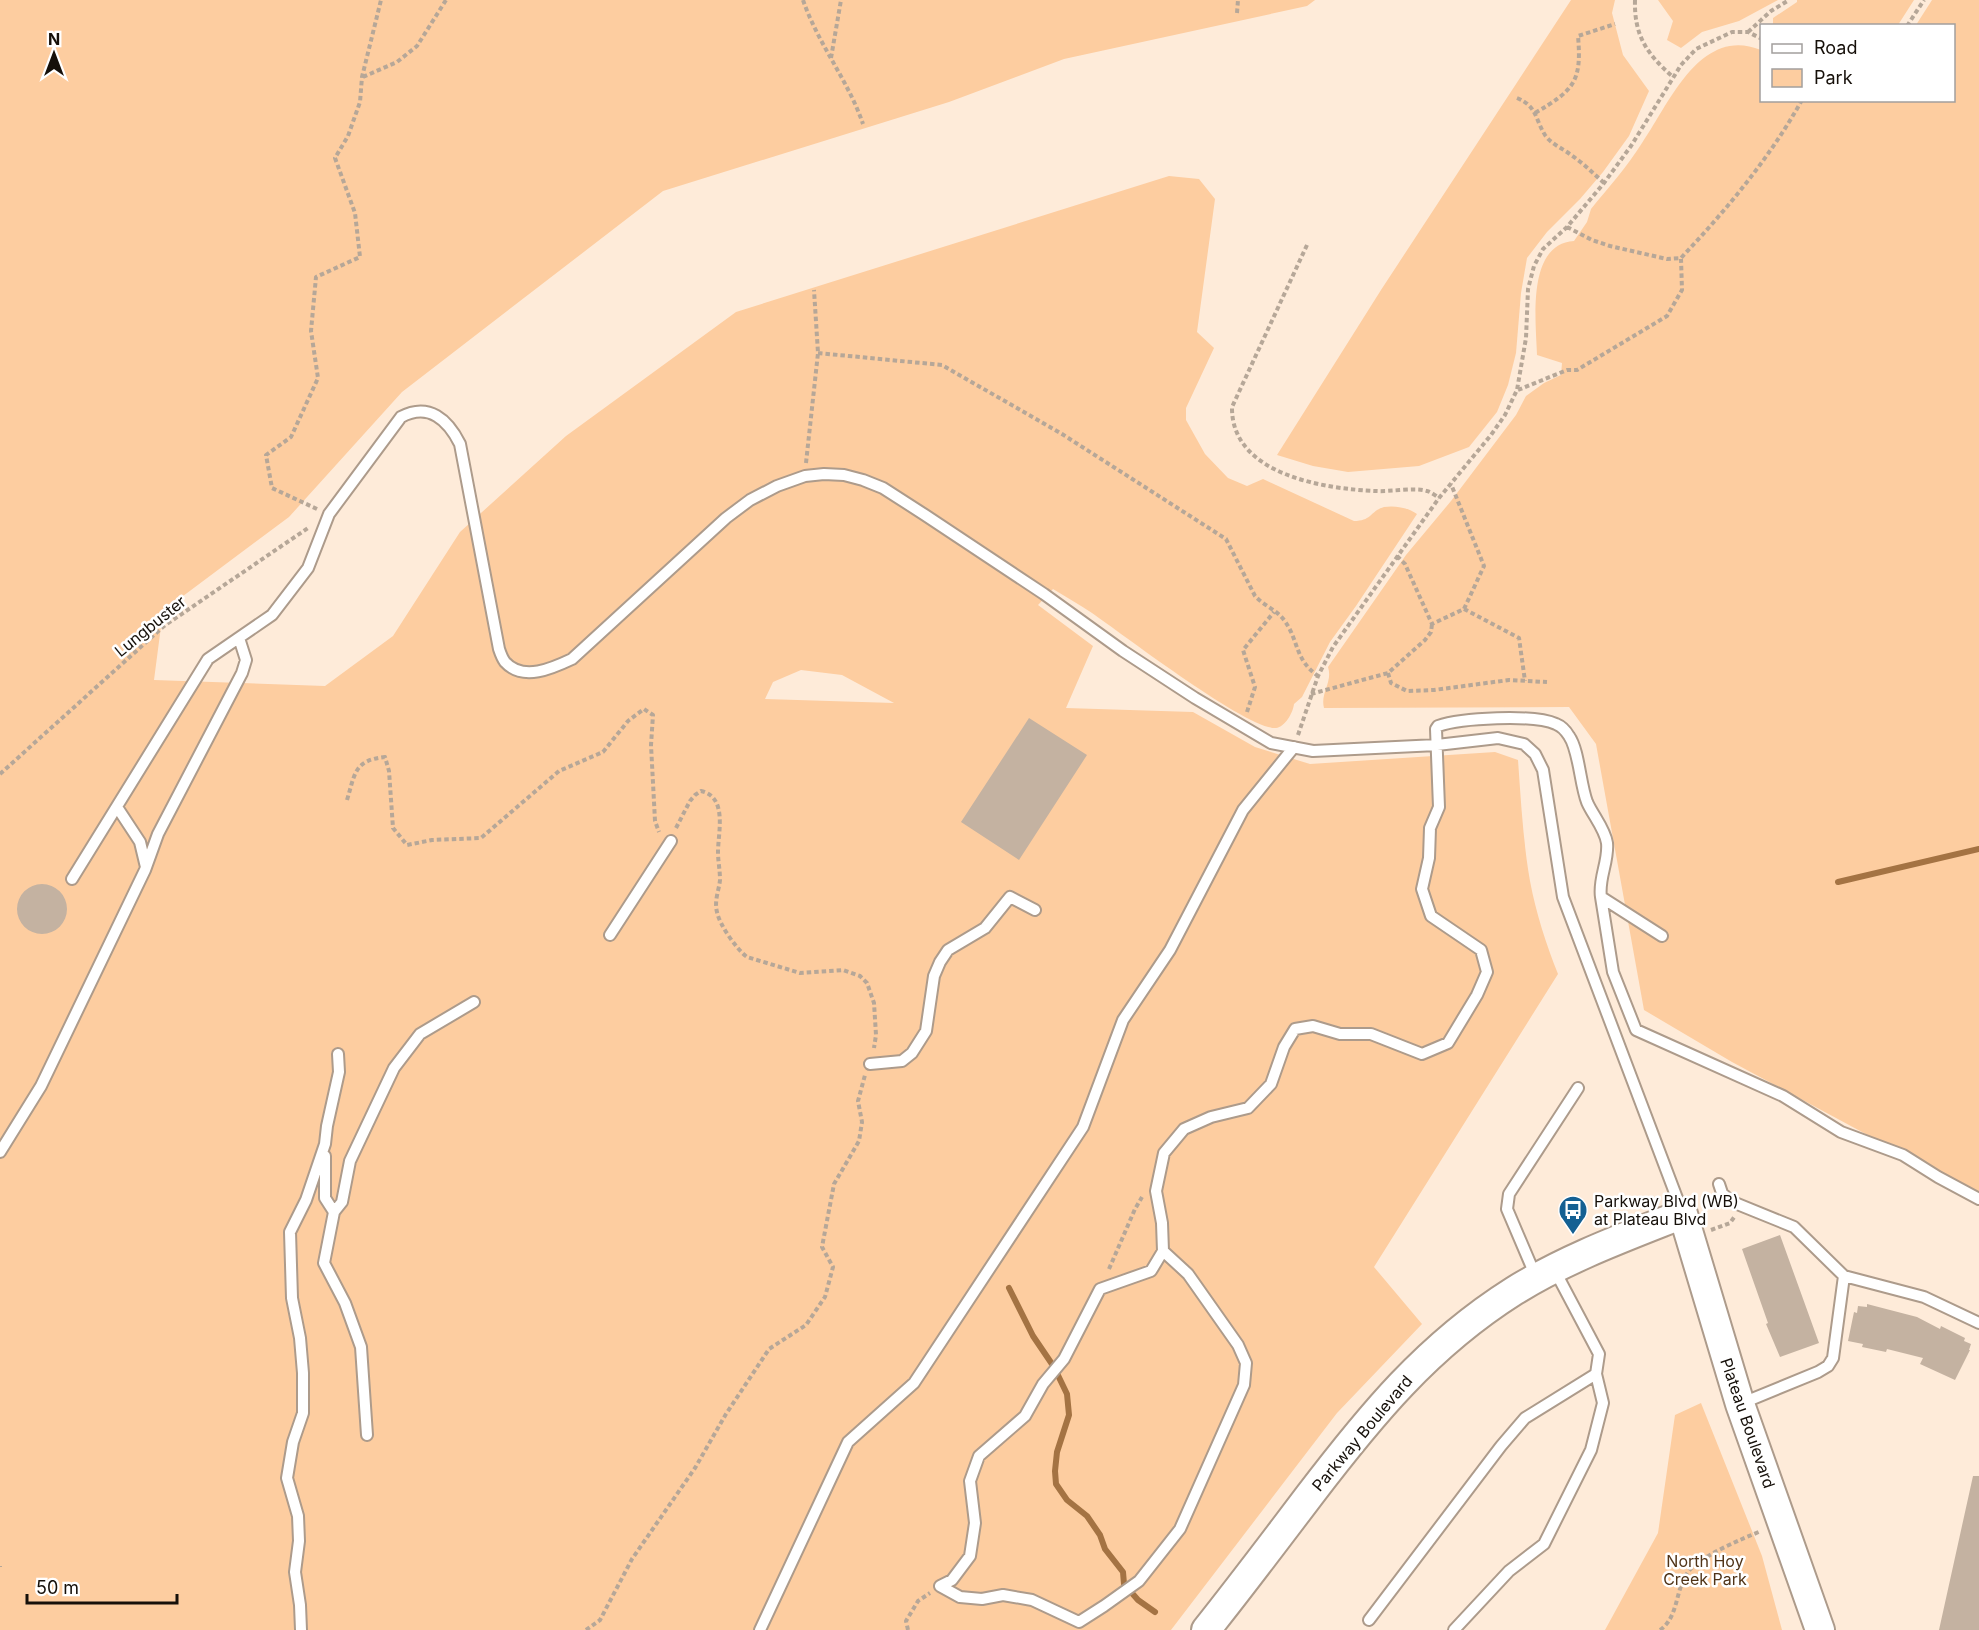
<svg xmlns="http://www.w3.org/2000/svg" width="1979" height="1630" font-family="Inter,sans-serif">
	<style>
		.green { fill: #fdcda0; fill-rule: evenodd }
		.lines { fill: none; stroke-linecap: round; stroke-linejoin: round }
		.stream { stroke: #a47343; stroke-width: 6 }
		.building { fill: #c4b2a1 }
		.lane-casing { stroke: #ad9b8b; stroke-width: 14 }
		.secondary-casing { stroke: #ad9b8b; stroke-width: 32 }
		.path { stroke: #b6a798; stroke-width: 4; stroke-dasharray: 4.5 3; stroke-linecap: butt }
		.lane { stroke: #fff; stroke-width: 10 }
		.secondary { stroke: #fff; stroke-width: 28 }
		.labels { text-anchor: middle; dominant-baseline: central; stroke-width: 5; stroke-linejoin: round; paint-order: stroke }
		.street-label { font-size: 16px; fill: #16100a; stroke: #fff }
		.poi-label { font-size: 16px; fill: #16100a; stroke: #fff; text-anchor: start }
		.park-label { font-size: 16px; fill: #503418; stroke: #fff }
	</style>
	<rect width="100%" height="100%" fill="#feebd9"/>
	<!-- green -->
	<path class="green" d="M 0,0 L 1315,0 L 1307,6 L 1064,59 L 949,102 L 663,191 L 402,392 L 289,517 L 163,611 L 154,680 L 325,686 L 393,636 L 460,532 L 566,436 L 736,312 L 1169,176 L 1199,179 L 1215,199 L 1197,332 L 1214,348 L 1186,408 L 1186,420 L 1205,454 L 1228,478 L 1247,486 L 1263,479 L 1354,521 C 1372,521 1370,511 1384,507 C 1395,505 1409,508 1417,514 L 1356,606 L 1330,642 L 1302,697 L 1294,704 C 1293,713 1285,727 1276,728 C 1249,731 1121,633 1092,613 C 1080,605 1066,597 1053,589 L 1038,605 L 1093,646 L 1066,708 L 1193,712 L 1255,747 L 1310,764 L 1495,752 L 1518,760 C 1521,801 1523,841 1530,881 C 1536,913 1546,944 1558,974 L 1374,1267 L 1422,1324 L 1337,1413 L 1171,1630 L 0,1630 ZM 801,670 L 842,675 L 894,703 L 765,699 L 773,682 Z
		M 1571,0 L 1615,0 L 1612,13 L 1623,55 L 1649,91 L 1629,136 L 1603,172 L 1580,199 L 1547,232 L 1527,258 L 1521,293 L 1516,353 L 1508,385 L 1497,412 L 1469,447 L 1419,466 L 1348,472 L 1313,466 L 1277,455 L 1381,290 Z
		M 1658,0 L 1778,0 L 1739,21 L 1702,32 L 1681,48 L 1667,40 L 1673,21 Z
		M 1797,0 L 1914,0 L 1898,25 L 1773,25 L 1773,18 L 1797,2 Z
		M 1932,0 L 1979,0 L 1979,1195 L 1732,1062 L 1644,1010 L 1596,744 L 1569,707 L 1324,708 C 1320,693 1333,682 1328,667 L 1406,555 L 1451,501 L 1516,415 L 1526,396 L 1544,383 L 1561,375 L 1562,363 L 1537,355 C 1536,322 1526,244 1574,241 L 1587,222 L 1591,209 C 1608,188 1627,167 1642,143 C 1669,104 1700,25 1761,50 L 1762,100 L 1954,100 L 1954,26 L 1916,25 Z
		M 1701,1403 L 1762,1556 L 1782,1630 L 1605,1630 L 1658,1533 L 1675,1415 Z"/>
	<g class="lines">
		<!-- stream -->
		<path class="stream" d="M 1838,882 L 1979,849
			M 1009,1288 L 1033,1336 L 1054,1367 L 1067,1394 L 1069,1415 L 1057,1452 L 1055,1471 L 1056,1484 L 1067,1500 L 1087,1516 L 1100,1535 L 1105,1549 L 1123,1572 L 1124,1584 L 1138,1600 L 1155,1612"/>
	</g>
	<!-- building -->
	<path class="building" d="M 1029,718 L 1087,755 L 1019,860 L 961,822 Z
		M17 909a25 25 0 1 1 50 0a25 25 0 1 1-50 0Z
		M 1780,1235 L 1819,1343 L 1780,1357 L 1766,1324 L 1768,1323 L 1742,1249 Z
		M 1867,1304 L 1917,1317 L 1940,1329 L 1941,1326 L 1965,1338 L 1964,1341 L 1971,1344 L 1969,1350 L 1970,1350 L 1955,1380 L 1920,1364 L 1923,1358 L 1887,1349 L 1886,1352 L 1862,1347 L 1863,1344 L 1848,1341 L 1854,1312 L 1857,1313 L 1858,1306 L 1867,1307 Z
		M 1973,1476 L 1979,1476 L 1979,1630 L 1939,1630 Z"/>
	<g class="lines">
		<!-- lane casing -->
		<g class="lane-casing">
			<path id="lane" d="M 117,807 L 140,842 L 146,867
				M 72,879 L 208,659 L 272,615 L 308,568 L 329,514 L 401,417 C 429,402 448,420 460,444 L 499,649 C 500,652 502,658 505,662 C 523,682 553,668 572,659 L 726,518 L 750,500 L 777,486 L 805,476 L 824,474 L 844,475 L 863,480 L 883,488 L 925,515 L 1044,594 L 1123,651 L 1195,698 L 1271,743 L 1313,751 L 1437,745 L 1498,738 L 1524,744 L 1535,754 L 1543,770 L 1563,897 L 1683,1214
				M 1601,897 L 1662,936
				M 610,935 L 671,841
				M 870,1064 L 902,1061 L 912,1053 L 926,1031 L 934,976 L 940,962 L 948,950 L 985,928 L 1010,897 L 1035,910
				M 0,1152 L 41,1086 L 145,870 L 158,834 L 242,673 L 246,660 L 239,638
				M 325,1156 L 325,1198 L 334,1212 L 324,1263 L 345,1303 L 361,1347 L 367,1435
				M 1719,1184 L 1722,1193 L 1730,1201 L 1794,1227 L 1844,1276 L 1924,1297 L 1979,1323
				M 334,1212 L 342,1202 L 350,1161 L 394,1068 L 420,1034 L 474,1002
				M 1536,1277 L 1507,1209 L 1509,1194 L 1578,1088
				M 1740,1404 L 1818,1372 L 1828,1366 L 1833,1358 L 1844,1276
				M 940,1586 L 952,1580 L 970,1556 L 975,1523 L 970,1481 L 979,1456 L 1025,1416 L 1043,1384 L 1064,1359 L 1100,1289 L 1151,1271 L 1163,1251 L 1162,1223 L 1156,1191 L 1164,1153 L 1184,1129 L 1211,1117 L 1248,1108 L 1271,1084 L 1284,1047 L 1295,1029 L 1313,1026 L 1340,1034 L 1371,1034 L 1422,1054 L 1448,1043 L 1477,995 L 1487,972 L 1481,950 L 1431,916 L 1422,889 L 1429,858 L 1430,828 L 1439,807 L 1436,729 L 1438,726 C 1461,718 1533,714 1556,724 C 1561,726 1566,731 1569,736 C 1579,750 1580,784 1587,802 C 1592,814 1605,829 1607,843 C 1609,861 1598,879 1601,897 L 1613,972 L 1636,1030 L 1783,1096 L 1841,1132 L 1903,1155 L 1938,1177 L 1979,1199
				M 940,1586 L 960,1597 L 982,1599 L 1003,1595 L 1032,1600 L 1079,1622 L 1104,1606 L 1139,1581 L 1180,1529 L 1244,1385 L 1246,1363 L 1238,1345 L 1188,1274 L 1163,1251
				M 1369,1620 L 1501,1446 L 1525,1418 L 1596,1374 L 1599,1354 L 1554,1269
				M 301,1630 L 300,1605 L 295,1572 L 299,1541 L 298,1516 L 287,1478 L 293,1442 L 303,1413 L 303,1373 L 300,1338 L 292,1298 L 290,1232 L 306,1200 L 325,1144 L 327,1126 L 339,1072 L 338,1054
				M 760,1630 L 848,1442 L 914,1383 L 1083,1127 L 1123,1020 L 1170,950 L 1243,810 L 1294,747
				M 1454,1630 L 1509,1571 L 1544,1544 L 1591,1450 L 1603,1403 L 1596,1374"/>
		</g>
		<!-- secondary casing -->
		<g class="secondary-casing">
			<path id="secondary" d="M 1206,1630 C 1241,1586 1275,1541 1309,1496 C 1370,1416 1427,1346 1514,1291 C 1567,1258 1625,1237 1683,1214 L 1740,1404 L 1820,1630"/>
		</g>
		<!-- path -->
		<path class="path" d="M 803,0 C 818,44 848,80 863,124
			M 1635,0 C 1634,36 1647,54 1673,77
			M 1237,13 L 1238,0
			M 1907,26 L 1924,0
			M 1748,32 L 1771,11 L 1789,0
			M 831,58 L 841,0
			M 363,77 L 397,62 L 417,46 L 446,0
			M 1517,98 C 1537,106 1535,119 1545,135 C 1551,144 1562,148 1571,155 C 1583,163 1593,173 1604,183
			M 1535,113 C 1574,90 1582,82 1578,36 L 1615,24
			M 1567,227 L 1592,240 L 1610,246 L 1667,259 L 1681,258 C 1727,209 1769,159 1802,100
			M 1307,245 L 1232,407 C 1231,475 1325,489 1376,491 C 1390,492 1416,487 1427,491 C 1431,492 1436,496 1439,498
			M 818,353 L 942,365 L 1062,434 L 1226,539 L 1255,596 C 1263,605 1277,610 1284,620 C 1299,640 1294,659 1318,676
			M 1518,390 L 1567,370 L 1577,370 L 1667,316 L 1682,290 L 1681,259
			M 806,463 L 818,353 L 814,290
			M 317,509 L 272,488 L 266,455 L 291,437 L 318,378 L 311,331 L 316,277 L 360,257 L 355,213 L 335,158 L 348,136 L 360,102 L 362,77 L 381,0
			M 1397,556 L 1405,564 L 1432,624 L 1464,609 L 1484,566 L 1451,484
			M 1464,609 L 1519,638 L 1525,681
			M 1388,673 L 1391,683 L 1407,691 L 1434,690 L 1509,680 L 1547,682
			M 1311,694 L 1388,673 L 1425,640 L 1431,632 L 1432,624
			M 1247,712 L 1255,687 L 1243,650 L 1274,612
			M 1298,735 L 1318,676 L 1333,647 L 1439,498 L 1491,435 L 1505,415 L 1517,390 L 1526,338 L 1528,289 L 1534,266 L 1543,249 L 1567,227 L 1604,183 L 1631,146 L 1681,65 L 1696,49 L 1732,32 L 1748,32 L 1762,39
			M 0,774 L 164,626 L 308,528
			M 347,800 C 355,774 354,760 385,757 L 389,771 L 393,828 L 407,845 L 432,840 L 481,838 L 559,771 L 603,752 L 628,721 L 644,709 L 653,715 L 651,745 L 655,821 L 659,832
			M 676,828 L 690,801 L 695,795 L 701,791 C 728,797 718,833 718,852 C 718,861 720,870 720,880 C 719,890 714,901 717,912 C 719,924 737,950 747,957 L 800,973 L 843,970 L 860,976 L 867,983 L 874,1003 L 876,1035 L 874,1048
			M 1711,1230 L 1730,1223 L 1735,1216
			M 1109,1269 L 1135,1209 L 1142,1197
			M 0,1566 L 0,1567
			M 586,1630 L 600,1620 L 632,1559 L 695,1468 L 726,1414 L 769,1349 L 806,1325 L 825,1297 L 833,1267 L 822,1247 L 834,1184 L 859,1141 L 862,1122 L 858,1101 L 865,1075
			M 908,1630 L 906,1621 L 918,1601 L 930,1593
			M 1660,1630 C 1679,1617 1675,1589 1688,1572 C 1700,1556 1742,1539 1761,1531"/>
		<!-- lane -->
		<use href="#lane" class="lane"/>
		<!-- secondary -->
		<use href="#secondary" class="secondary"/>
	</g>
	<!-- icons -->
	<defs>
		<g id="bus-pin" transform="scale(1.5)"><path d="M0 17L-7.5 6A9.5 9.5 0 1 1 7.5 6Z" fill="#146093" stroke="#fff"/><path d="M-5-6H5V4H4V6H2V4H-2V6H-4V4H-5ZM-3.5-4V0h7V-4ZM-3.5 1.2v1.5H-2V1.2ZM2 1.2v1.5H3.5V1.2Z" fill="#fff"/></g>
	</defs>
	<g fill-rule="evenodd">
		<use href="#bus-pin" x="1573" y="1210"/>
	</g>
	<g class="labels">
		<!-- street labels -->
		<g class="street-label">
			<text transform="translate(150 626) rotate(-39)">Lungbuster</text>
			<text transform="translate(1748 1423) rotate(71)">Plateau Boulevard</text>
			<text transform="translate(1362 1433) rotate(-50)">Parkway Boulevard</text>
		</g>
		<!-- poi labels -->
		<g class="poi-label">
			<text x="1594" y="1201">Parkway Blvd (WB)<tspan x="1594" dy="18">at Plateau Blvd</tspan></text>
		</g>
		<!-- park labels -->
		<g class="park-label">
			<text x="1705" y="1561">North Hoy<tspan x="1705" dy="18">Creek Park</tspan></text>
		</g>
	</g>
	<!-- legend -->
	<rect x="1760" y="24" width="195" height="78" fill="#ffffff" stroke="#a29f9d" stroke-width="1.5"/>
	<rect x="1772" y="44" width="30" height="9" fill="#ffffff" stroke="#a29f9d" stroke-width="1.5"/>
	<text x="1814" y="54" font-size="18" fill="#16100a">Road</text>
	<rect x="1772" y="69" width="30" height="18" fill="#fdcda0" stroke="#a29f9d" stroke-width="1.5"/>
	<text x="1814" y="84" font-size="18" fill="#16100a">Park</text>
	<!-- north arrow -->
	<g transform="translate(54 54)" stroke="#ffffff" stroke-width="4.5" paint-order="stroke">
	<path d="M0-4.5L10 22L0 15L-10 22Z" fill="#16100a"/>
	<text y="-9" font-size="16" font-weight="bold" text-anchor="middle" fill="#16100a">N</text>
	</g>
	<!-- scale -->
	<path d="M27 1594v9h150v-9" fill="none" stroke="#16100a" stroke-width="3"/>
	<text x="36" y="1594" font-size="18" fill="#16100a" stroke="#ffffff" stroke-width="4.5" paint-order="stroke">50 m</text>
</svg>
